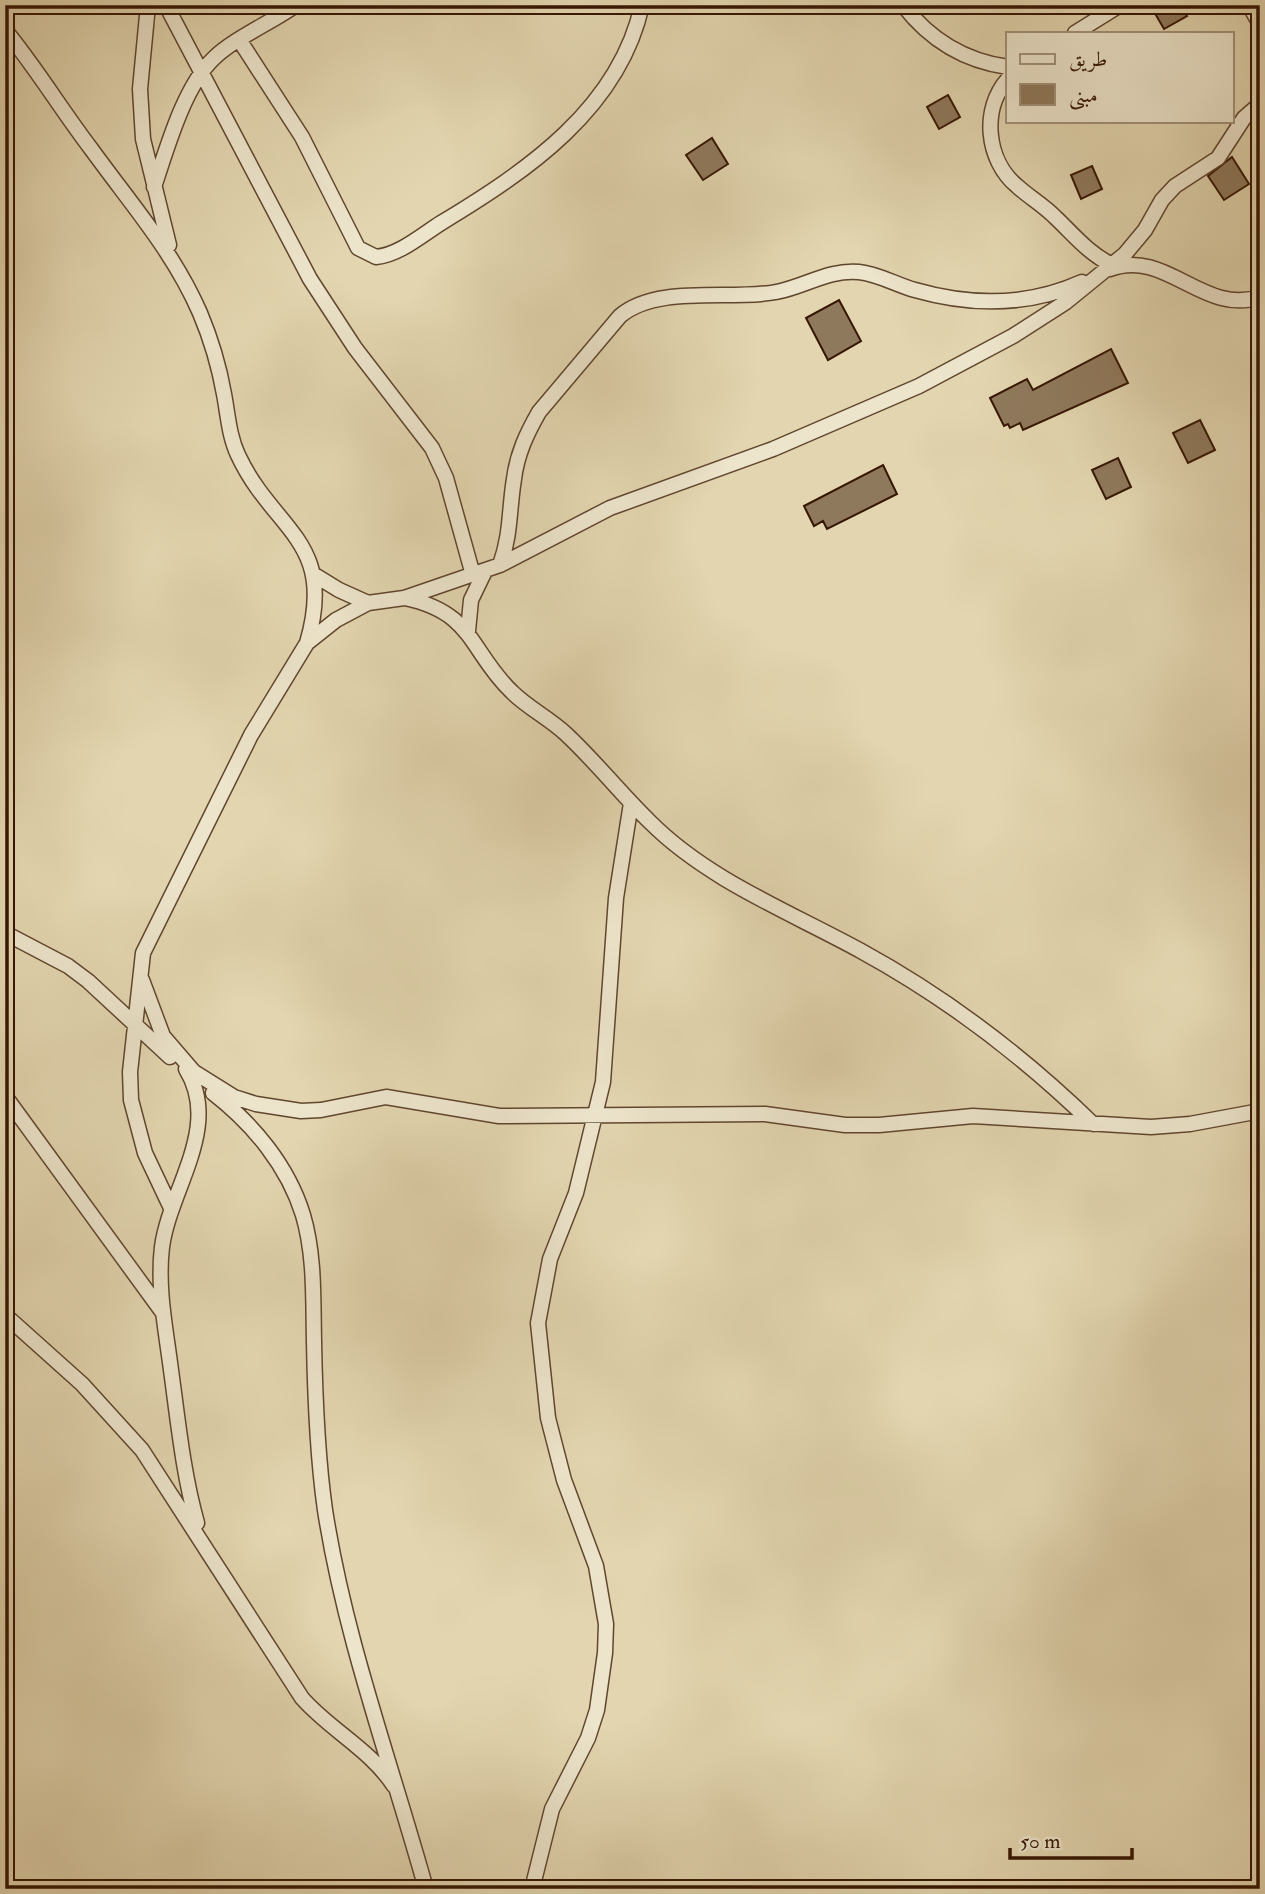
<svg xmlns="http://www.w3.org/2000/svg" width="1265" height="1894" font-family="'IM FELL Double Pica',Amiri,serif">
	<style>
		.building { fill: #8f795c; stroke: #361603; stroke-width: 2 }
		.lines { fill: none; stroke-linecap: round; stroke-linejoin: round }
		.street-casing { stroke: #61462e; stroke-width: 17 }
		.street { stroke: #ece4cb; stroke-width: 14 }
	</style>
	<rect width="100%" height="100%" fill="#e2d5af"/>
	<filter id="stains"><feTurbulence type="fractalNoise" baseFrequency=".00286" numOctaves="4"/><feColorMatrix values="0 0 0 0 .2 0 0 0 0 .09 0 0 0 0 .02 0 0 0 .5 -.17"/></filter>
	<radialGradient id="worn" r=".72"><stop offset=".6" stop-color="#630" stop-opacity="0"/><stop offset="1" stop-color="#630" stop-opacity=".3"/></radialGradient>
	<!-- building -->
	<path class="building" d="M 1162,5 L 1181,5 L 1187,16 L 1164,29 L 1153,10 Z
		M 948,95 L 960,117 L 939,129 L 927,107 Z
		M 712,138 L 728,164 L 703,180 L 686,155 Z
		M 1232,157 L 1249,184 L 1224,200 L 1208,176 Z
		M 1092,166 L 1102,189 L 1081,199 L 1071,175 Z
		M 839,300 L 861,341 L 828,360 L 806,318 Z
		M 1111,349 L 1128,383 L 1023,430 L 1020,423 L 1010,428 L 1008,424 L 1004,426 L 990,398 L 1027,379 L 1033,390 Z
		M 1200,420 L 1215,450 L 1188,463 L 1173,433 Z
		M 1118,458 L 1131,487 L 1106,499 L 1092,470 Z
		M 883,465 L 897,494 L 827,529 L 823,521 L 814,526 L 804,506 Z"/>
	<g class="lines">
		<!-- street casing -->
		<g class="street-casing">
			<path id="street" d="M 148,5 L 140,89 L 143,139 L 169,245
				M 166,5 L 310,279 L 355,348 L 432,448 L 446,478 L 473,575
				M 903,5 C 930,40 964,61 1008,67
				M 1249,5 L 1260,24
				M 5,30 C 37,69 62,111 92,150 C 131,204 173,251 200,313 C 211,339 219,366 224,394 C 228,415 229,436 238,455 C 274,532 337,540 307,643 L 251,735 L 143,953 L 130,1072 L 131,1100 L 145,1153 L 171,1208
				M 1075,33 L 1120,5
				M 240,41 L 302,137 L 358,248 L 376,257 C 399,255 422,235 441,223 C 527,171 619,109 642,5
				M 1008,79 C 981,109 986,160 1017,186 C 1029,197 1043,205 1055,217 C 1074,235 1088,253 1112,265
				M 154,187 C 167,148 184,87 213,59 C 233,39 272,22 296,5
				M 1110,269 C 1166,248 1203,316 1260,297
				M 500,565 C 511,535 509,509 514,479 C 517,454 527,433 539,412 L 620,316 C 658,284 731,301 776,292 C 804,287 829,269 859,272 C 879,274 896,285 915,290 C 971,306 1029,306 1082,282
				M 313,574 L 339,590 L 368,603
				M 405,598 C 475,613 469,651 512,692 C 528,708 549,718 566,734 C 596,762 621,794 650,822 C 708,880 790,912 861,951 C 947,998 1023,1056 1093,1124
				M 468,631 L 471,600 L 485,571
				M 307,643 L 336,620 L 368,603 L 404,598 L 500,565 L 610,508 L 773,449 L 919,386 L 1013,336 L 1066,302 L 1125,254 L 1145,230 L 1162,200 L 1175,186 L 1218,158 L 1244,118 L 1260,104
				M 5,933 L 68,966 L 88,981 L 170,1057
				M 142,980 L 163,1036 L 194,1072 L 234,1097 L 256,1104 L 301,1111 L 321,1110 L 386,1097 L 499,1116 L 765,1114 L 845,1125 L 879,1125 L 973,1116 L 1151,1127 L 1190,1124 L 1260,1111
				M 186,1069 C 222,1127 170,1188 162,1247 C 157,1288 166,1330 171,1370 C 178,1421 183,1473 197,1523
				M 213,1093 C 253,1124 288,1166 303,1215 C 315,1256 313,1299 314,1341 C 315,1398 317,1454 325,1510 C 345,1639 391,1763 426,1889
				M 5,1096 L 163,1313
				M 5,1315 L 82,1384 L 142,1450 L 302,1698 C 330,1730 371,1750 394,1786
				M 532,1889 L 552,1809 L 588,1738 L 597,1710 L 605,1653 L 606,1624 L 596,1566 L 564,1480 L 548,1418 L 538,1323 L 550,1259 L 576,1193 L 603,1082 L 616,898 L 631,803"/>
		</g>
		<!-- street -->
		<use href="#street" class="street"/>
	</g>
	<!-- margin -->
	<rect width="1265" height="1894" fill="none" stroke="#e2d5af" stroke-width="28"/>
	<rect x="7" y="7" width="1251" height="1880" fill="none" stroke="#361603" stroke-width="3.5"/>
	<rect x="14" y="14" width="1237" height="1866" fill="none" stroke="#361603" stroke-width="2"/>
	<!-- legend -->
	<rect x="1006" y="32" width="228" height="91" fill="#ece4cb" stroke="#a3927b" stroke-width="2"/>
	<rect x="1020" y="54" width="35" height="10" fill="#ece4cb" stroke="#a3927b" stroke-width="2"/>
	<text x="1069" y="66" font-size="21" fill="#361603">طريق</text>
	<rect x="1020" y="84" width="35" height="21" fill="#8f795c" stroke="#a3927b" stroke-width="2"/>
	<text x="1069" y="102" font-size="21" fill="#361603">مبنى</text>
	<!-- scale -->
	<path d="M1010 1848v10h122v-10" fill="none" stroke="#361603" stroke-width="3.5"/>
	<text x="1020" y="1848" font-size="21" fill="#361603" stroke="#ece4cb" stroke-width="5" paint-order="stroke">50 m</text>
	<rect width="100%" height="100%" filter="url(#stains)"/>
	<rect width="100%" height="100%" fill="url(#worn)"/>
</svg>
